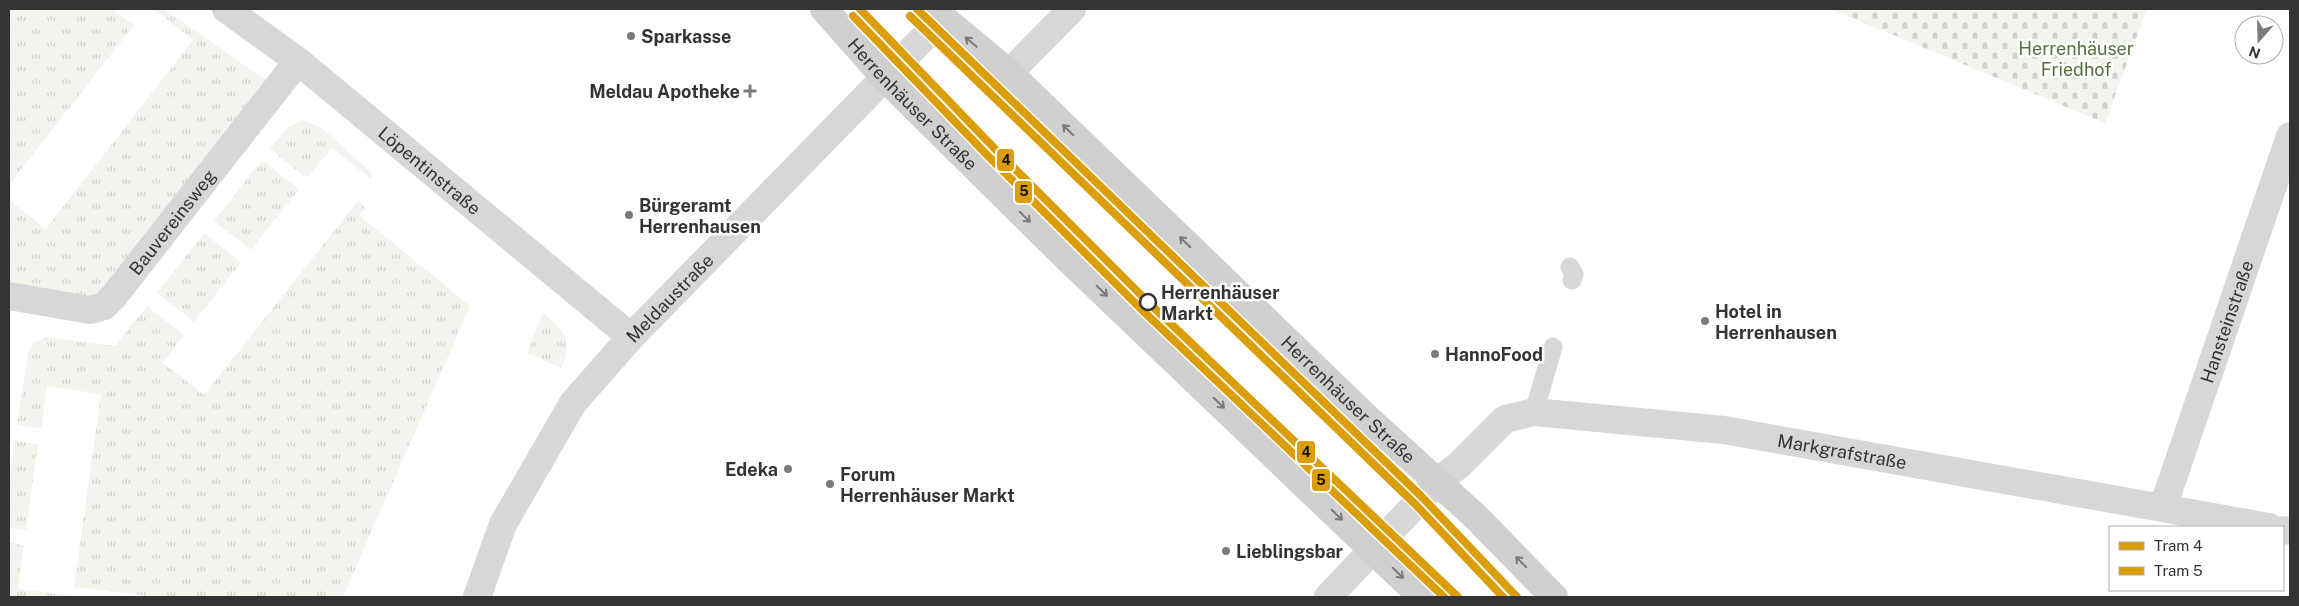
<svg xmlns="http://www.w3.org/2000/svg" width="2299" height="606" font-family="'Public Sans',sans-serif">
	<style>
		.grass { fill: url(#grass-tufts) }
		.cemetery { fill: url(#cemetery-stones) }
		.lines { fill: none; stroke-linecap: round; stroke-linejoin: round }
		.lane { stroke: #d7d7d7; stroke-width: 19 }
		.street { stroke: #d7d7d7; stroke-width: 28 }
		.secondary { stroke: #d0d0d0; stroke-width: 28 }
		.tram-1-casing { stroke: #fff; stroke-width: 11 }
		.tram-2-casing { stroke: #fff; stroke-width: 11 }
		.tram-1 { stroke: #db9d08; stroke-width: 8 }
		.tram-2 { stroke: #db9d08; stroke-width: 8 }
		.oneway { stroke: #7a7a7a }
		.poi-dot { fill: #7a7a7a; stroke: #fff; stroke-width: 2 }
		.stop-dot { fill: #fff; stroke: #333; stroke-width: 2.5 }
		.labels { text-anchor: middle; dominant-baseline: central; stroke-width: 5; stroke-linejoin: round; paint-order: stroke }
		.poi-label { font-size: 18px; font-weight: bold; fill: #333; stroke: #fff; text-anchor: start }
		.park-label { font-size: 18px; fill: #56703f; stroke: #fff }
		.street-label { font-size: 18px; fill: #333; stroke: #fff }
		.stop-label { font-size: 18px; font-weight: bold; fill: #333; stroke: #fff; text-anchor: start }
		.line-badge { stroke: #fff; stroke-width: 2 }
		.pale-badge-label { font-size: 14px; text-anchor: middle; font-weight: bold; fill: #111 }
	</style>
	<defs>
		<pattern id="grass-tufts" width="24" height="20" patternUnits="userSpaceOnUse" patternTransform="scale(1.25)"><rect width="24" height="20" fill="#f1f5ed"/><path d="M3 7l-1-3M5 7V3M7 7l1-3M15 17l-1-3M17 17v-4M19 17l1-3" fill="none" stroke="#cfd2cc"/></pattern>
		<pattern id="cemetery-stones" width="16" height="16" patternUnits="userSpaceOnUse" patternTransform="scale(1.25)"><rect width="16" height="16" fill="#f1f5ed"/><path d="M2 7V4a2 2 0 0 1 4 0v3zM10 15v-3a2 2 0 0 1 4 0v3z" fill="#cfd2cc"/></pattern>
	</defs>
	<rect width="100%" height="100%" fill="#fff"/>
	<!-- grass -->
	<path class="grass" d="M 9,9 L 111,9 L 134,25 L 9,185 Z
		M 154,9 L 164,9 L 277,88 L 114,296 L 9,296 L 9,200 L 46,229 L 193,40 Z
		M 302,120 L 322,128 L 372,173 L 372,180 L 332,148 L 309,176 L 305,177 L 270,149 L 288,127 Z
		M 262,160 L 299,189 L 251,250 L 214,221 Z
		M 358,201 L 365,208 L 359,215 L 470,306 L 343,597 L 157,597 L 74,587 L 101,394 L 47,386 L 41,428 L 17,425 L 28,353 L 32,344 L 46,337 L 115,346 L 147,306 L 184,335 L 163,363 L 204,395 Z
		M 204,233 L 241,262 L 194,322 L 157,293 Z
		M 543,312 C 563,332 575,338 561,368 L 527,353 Z
		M 15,441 L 38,444 L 26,530 L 9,528 L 9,483 Z
		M 9,541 L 24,546 L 18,589 L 80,597 L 9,597 Z"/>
	<!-- cemetery -->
	<path class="cemetery" d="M 1831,9 L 2147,9 L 2105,123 Z"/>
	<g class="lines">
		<!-- lane -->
		<path class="lane" d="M 1570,267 L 1574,274 L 1572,280
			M 1534,412 L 1553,347"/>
		<!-- street -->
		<g class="street">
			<path id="s1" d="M 226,9 L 298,61 L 631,337"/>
			<path d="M 1009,73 L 1072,9"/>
			<path id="s2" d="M 9,296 L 90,310 L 104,306 L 114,296 L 298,61"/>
			<path id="s3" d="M 2163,507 L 2290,136"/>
			<path d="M 2283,530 L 2290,531"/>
			<path id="s4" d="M 477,597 L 503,524 L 573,403 L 631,337 L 943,18"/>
			<path id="s5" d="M 1328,597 L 1438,481 L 1459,465 L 1505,419 L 1534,412 L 1724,430 L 2269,527"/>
		</g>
		<!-- secondary -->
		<g class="secondary">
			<path id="s6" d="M 824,9 L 885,78 L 1066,257 L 1422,597"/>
			<path id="s7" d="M 932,9 L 1009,73 L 1041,104 L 1366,417 L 1476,517 L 1554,597"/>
		</g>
		<!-- tram-1 casing -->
		<g class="tram-1-casing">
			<path id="tram-1" d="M 860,9 L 997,151 L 1148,302 L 1458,597
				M 917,9 L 1422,497 L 1517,597"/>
		</g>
		<!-- tram-2 casing -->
		<g class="tram-2-casing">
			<path id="tram-2" d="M 853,16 L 990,158 L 1141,309 L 1444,597
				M 910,16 L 1415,504 L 1503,597"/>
		</g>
		<!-- tram-1 -->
		<use href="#tram-1" class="tram-1"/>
		<!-- tram-2 -->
		<use href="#tram-2" class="tram-2"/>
	</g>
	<!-- one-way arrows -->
	<defs><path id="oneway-shaft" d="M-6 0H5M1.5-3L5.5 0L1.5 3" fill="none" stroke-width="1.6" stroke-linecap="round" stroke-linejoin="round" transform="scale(1.25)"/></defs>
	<g class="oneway">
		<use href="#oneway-shaft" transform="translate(971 42) rotate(-140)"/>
		<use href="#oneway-shaft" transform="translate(1068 130) rotate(-136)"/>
		<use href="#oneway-shaft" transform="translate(1025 217) rotate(45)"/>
		<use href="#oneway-shaft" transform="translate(1185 242) rotate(-136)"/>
		<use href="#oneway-shaft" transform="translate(1102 291) rotate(44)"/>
		<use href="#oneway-shaft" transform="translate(1219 403) rotate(44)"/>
		<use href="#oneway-shaft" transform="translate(1337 515) rotate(44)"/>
		<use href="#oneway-shaft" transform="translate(1521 562) rotate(-134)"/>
		<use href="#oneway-shaft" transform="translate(1398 573) rotate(44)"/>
	</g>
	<!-- markers -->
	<g class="poi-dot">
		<circle cx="631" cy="36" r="5"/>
		<path d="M747.5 83.5h5v5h5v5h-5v5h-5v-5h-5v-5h5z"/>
		<circle cx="629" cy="215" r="5"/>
		<circle cx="1705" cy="321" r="5"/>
		<circle cx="1435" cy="354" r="5"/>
		<circle cx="788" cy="469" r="5"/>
		<circle cx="830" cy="484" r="5"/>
		<circle cx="1226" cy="551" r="5"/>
	</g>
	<circle class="stop-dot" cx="1148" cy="302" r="8"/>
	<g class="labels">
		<!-- poi labels -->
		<g class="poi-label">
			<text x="641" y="36">Sparkasse</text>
			<text x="740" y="91" text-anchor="end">Meldau Apotheke</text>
			<text x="639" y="205">Bürgeramt<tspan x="639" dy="21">Herrenhausen</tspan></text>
			<text x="1715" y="311">Hotel in<tspan x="1715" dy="21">Herrenhausen</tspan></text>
			<text x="1445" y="354">HannoFood</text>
			<text x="778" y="469" text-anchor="end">Edeka</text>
			<text x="840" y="474">Forum<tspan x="840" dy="21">Herrenhäuser Markt</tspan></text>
			<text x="1236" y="551">Lieblingsbar</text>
		</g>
		<!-- park labels -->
		<g class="park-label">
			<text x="2076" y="48">Herrenhäuser<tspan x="2076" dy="21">Friedhof</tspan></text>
		</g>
		<!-- street labels -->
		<g class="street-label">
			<text stroke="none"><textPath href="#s6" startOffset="130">Herrenhäuser Straße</textPath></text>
			<text stroke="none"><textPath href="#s1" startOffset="260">Löpentinstraße</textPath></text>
			<text stroke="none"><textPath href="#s2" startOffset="205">Bauvereinsweg</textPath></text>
			<text stroke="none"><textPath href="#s4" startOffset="360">Meldaustraße</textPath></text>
			<text stroke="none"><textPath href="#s3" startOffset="196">Hansteinstraße</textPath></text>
			<text stroke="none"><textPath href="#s7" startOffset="571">Herrenhäuser Straße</textPath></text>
			<text stroke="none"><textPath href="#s5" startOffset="592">Markgrafstraße</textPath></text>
		</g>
		<!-- stop labels -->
		<g class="stop-label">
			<text x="1161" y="292">Herrenhäuser<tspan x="1161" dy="21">Markt</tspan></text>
		</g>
	</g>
	<g class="line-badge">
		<rect x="996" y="148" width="19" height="24" rx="5" fill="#db9d08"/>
		<rect x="1014" y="180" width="19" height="24" rx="5" fill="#db9d08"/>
		<rect x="1296" y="440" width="20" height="24" rx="5" fill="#db9d08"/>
		<rect x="1311" y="468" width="20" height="24" rx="5" fill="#db9d08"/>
	</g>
	<g class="pale-badge-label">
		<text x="1006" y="165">4</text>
		<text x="1024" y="196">5</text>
		<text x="1306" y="457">4</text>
		<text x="1321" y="485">5</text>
	</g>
	<!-- border -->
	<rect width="2299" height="606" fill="none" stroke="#333333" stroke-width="20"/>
	<!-- legend -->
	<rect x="2109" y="526" width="175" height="65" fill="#ffffff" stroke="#adadad"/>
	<rect x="2119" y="542" width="25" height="8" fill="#db9d08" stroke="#adadad"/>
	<text x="2154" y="551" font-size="15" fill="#333333">Tram 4</text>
	<rect x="2119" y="567" width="25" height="8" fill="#db9d08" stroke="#adadad"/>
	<text x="2154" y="576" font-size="15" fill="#333333">Tram 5</text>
	<!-- north arrow -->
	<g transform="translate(2259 40) rotate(200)"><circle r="24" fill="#ffffff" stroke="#adadad"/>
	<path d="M0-4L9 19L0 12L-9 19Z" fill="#7a7a7a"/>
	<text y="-8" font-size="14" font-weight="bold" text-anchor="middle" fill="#333333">N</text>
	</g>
</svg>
